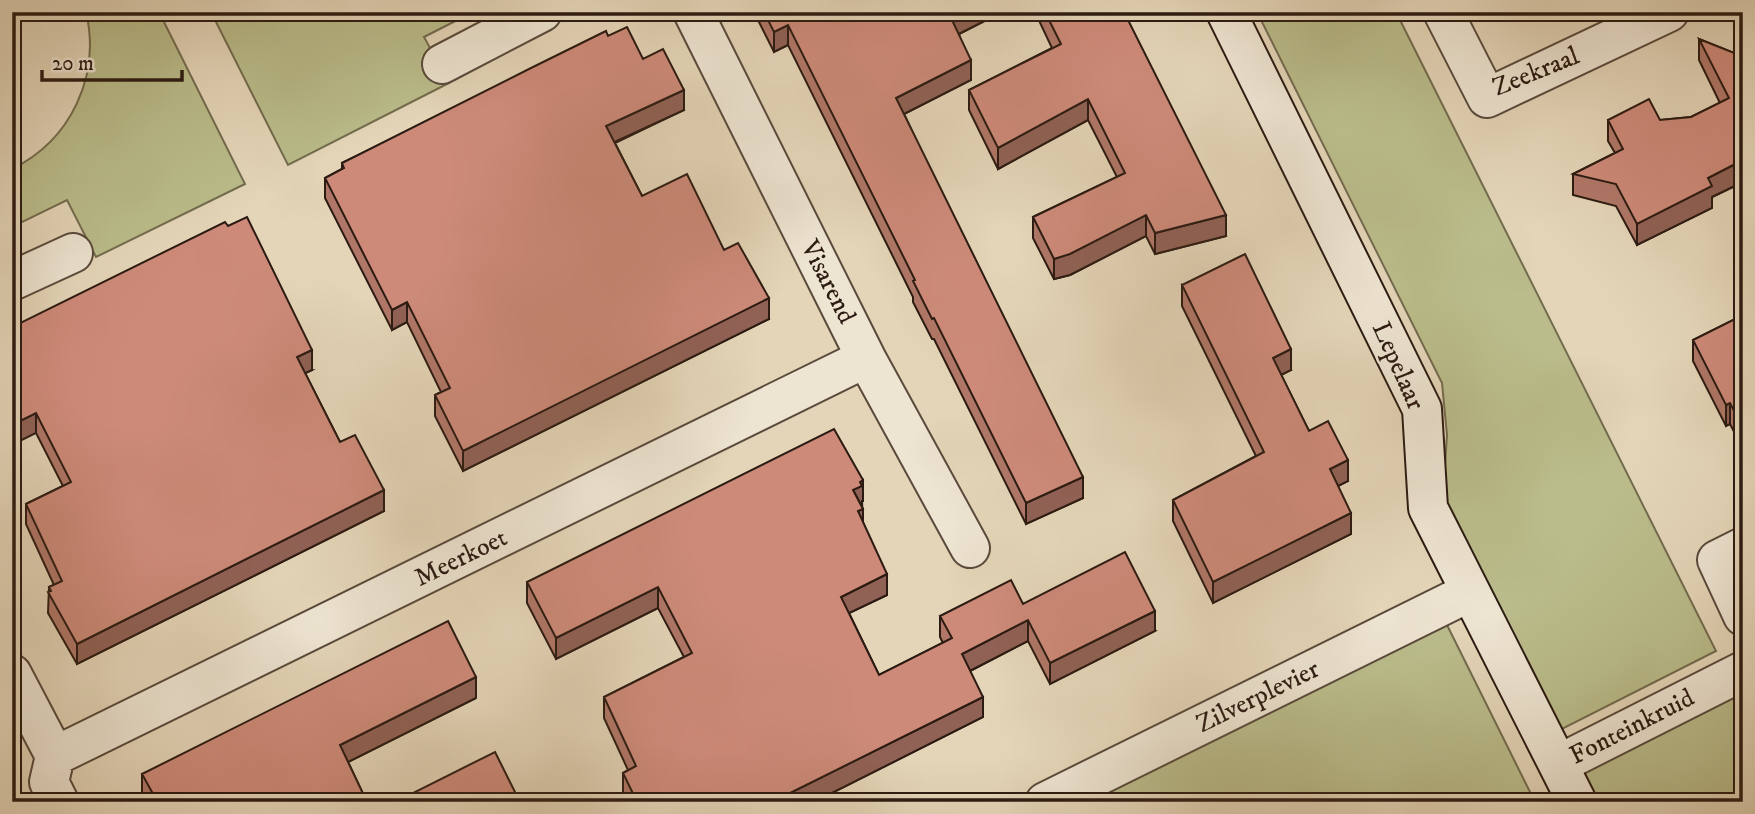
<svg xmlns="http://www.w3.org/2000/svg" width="1755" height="814" font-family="'IM FELL DW Pica',serif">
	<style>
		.green { fill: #babc8b; stroke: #736c4e; stroke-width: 2 }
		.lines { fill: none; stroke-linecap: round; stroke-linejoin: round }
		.street-casing { stroke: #5a4a3c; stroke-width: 42 }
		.secondary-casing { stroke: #2c1b12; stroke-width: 42 }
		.street { stroke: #ede4d1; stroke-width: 38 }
		.secondary { stroke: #ede4d1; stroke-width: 38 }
		.wall { fill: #b07768; stroke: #2c1b12; stroke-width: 2 }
		.shaded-wall { fill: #906155; stroke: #2c1b12; stroke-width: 2 }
		.building { fill: #cd8a79; stroke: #2c1b12; stroke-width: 2 }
		.labels { text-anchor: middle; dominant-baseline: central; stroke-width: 5; stroke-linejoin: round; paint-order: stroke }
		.street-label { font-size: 26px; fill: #2c1b12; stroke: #ede4d1 }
	</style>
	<rect width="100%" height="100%" fill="#e4d5b8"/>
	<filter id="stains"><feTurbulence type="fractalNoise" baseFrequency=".00286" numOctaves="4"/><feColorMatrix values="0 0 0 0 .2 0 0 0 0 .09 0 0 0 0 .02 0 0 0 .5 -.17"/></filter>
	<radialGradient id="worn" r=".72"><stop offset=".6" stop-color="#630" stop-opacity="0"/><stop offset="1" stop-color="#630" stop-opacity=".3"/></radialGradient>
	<!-- green -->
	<path class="green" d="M 86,12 L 159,12 L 245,184 L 96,257 L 67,200 L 12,227 L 12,169 C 71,140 101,76 86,12 Z
		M 211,12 L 473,12 L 424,37 L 449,83 L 288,165 Z
		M 1257,12 L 1396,12 L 1716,651 L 1558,731 L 1443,495 L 1447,435 L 1442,383 Z
		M 1447,625 L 1535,802 L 1081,802 Z
		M 1736,691 L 1743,705 L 1743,802 L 1593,802 L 1578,771 Z"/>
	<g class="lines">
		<!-- street casing -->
		<g class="street-casing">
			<path id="street" d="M 693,12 L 866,358 L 970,548
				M 1443,12 L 1487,98 L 1669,12
				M 442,64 L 542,12
				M 12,281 L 73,253
				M 1743,547 L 1717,560 L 1743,616
				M 12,674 L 55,756 L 49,782 L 59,802
				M 55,756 L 866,358
				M 1559,764 L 1743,671
				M 1045,802 L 1470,592"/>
		</g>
		<!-- secondary casing -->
		<g class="secondary-casing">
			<path id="secondary" d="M 1226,12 L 1422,409 L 1428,508 L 1577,802"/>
		</g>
		<!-- street -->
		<use href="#street" class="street"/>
		<!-- secondary -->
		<use href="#secondary" class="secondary"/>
	</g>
	<!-- wall -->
	<path class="wall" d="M 754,12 L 1002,12 L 959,34 L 971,80 L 904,114 L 1083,498 L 1026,524 L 934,339 L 932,339 L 913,302 L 913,297 L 788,45 L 774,52 Z
		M 1035,12 L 1124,12 L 1226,236 L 1155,254 L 1146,236 L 1070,275 L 1054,279 L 1033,238 L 1033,217 L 1117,177 L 1088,120 L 998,169 L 969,110 L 969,90 L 1052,48 Z
		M 608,36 L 643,59 L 684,110 L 615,143 L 642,196 L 724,250 L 769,319 L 463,471 L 435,416 L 435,395 L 441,392 L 407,322 L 392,330 L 325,198 L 325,178 L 342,169 L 342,163 Z
		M 1699,39 L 1739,55 L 1743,53 L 1743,182 L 1712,197 L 1712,208 L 1637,245 L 1616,206 L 1573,195 L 1573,174 L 1615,153 L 1608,141 L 1608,120 L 1660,120 L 1691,117 L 1720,103 L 1699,60 Z
		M 1182,285 L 1291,370 L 1281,375 L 1309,431 L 1348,481 L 1338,486 L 1351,534 L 1213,603 L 1173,521 L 1173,500 L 1256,456 L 1182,306 Z
		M 1743,315 L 1743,447 L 1742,447 L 1730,424 L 1726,426 L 1693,361 L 1693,340 Z
		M 12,327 L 312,370 L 305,373 L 340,442 L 384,511 L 77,664 L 48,613 L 49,587 L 54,585 L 26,524 L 26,504 L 63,486 L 36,433 Z
		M 862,501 L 863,523 L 887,595 L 849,613 L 879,675 L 943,643 L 940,637 L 940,616 L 1023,604 L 1155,631 L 1050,684 L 1028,641 L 970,671 L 983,717 L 814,802 L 627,802 L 623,794 L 623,773 L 628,770 L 604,718 L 604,697 L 684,657 L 658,608 L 556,659 L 527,603 L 527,582 L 863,501 Z
		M 476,698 L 348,762 L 367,802 L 146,802 L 142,795 L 142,774 Z"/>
	<!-- shaded-wall -->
	<path class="shaded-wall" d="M 962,12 L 1002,12 L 951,38 L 951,18 Z
		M 788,25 L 788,45 L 774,52 L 774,32 Z
		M 971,60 L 971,80 L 896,118 L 896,98 Z
		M 684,90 L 684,110 L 606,146 L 606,126 Z
		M 1088,99 L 1088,120 L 998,169 L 998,148 Z
		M 1743,160 L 1743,182 L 1712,197 L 1712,208 L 1637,245 L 1637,224 L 1708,178 Z
		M 1146,215 L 1146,236 L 1070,275 L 1054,279 L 1054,259 Z
		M 1226,215 L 1226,236 L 1155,254 L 1155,233 Z
		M 769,298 L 769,319 L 463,471 L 463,451 Z
		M 407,302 L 407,322 L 392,330 L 392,310 Z
		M 1291,349 L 1291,370 L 1273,379 L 1273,358 Z
		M 312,350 L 312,370 L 297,377 L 297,357 Z
		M 1730,403 L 1730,424 L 1726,426 L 1726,405 Z
		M 36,413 L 36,433 L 12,445 L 12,425 Z
		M 1348,460 L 1348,481 L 1330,490 L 1330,469 Z
		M 1083,477 L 1083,498 L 1026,524 L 1026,503 Z
		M 863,480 L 863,501 L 862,501 L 862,507 L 853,490 L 860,482 Z
		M 384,490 L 384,511 L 77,664 L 77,644 Z
		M 863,509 L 863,529 L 858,511 Z
		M 1351,513 L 1351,534 L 1213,603 L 1213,582 Z
		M 887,574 L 887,595 L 841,617 L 841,597 Z
		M 658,587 L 658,608 L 556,659 L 556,638 Z
		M 1155,611 L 1155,631 L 1050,684 L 1050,663 Z
		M 1028,620 L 1028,641 L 962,675 L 962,654 Z
		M 476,677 L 476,698 L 340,766 L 340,745 Z
		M 983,697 L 983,717 L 814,802 L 772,802 Z"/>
	<!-- building -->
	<path class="building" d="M 764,12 L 962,12 L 951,18 L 971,60 L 896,98 L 1083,477 L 1026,503 L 934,318 L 932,319 L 913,281 L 915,280 L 788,25 L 774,32 Z
		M 1045,12 L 1124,12 L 1226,215 L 1155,233 L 1146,215 L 1070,254 L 1054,259 L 1033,217 L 1125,173 L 1088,99 L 998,148 L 969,90 L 1061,44 Z
		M 627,27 L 643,59 L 663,49 L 684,90 L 606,126 L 642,196 L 687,174 L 724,250 L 738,243 L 769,298 L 463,451 L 435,395 L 450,388 L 407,302 L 392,310 L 325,178 L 344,168 L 342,163 L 531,68 L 606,31 L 608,36 Z
		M 1699,39 L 1739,55 L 1743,53 L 1743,160 L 1708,178 L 1712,186 L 1637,224 L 1616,184 L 1573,174 L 1623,149 L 1608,120 L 1649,99 L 1660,120 L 1691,117 L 1729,98 Z
		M 247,217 L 312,350 L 297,357 L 340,442 L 355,435 L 384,490 L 77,644 L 48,592 L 51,591 L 49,587 L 62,581 L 26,504 L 71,482 L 36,413 L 12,425 L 12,327 L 225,222 L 228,226 Z
		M 1245,254 L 1291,349 L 1273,358 L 1309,431 L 1328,421 L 1348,460 L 1330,469 L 1351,513 L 1213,582 L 1173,500 L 1264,452 L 1182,285 Z
		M 1743,315 L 1743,426 L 1742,426 L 1730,403 L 1726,405 L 1693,340 Z
		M 834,429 L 863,480 L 860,482 L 862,486 L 853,490 L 863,509 L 858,511 L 887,574 L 841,597 L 879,675 L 952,638 L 940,616 L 1011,580 L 1023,604 L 1125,552 L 1155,611 L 1050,663 L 1028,620 L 962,654 L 983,697 L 772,802 L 637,802 L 623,773 L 636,766 L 604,697 L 692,653 L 658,587 L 556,638 L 527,582 Z
		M 448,621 L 476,677 L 340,745 L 367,802 L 156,802 L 157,801 L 142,774 Z
		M 495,752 L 520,802 L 397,802 L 397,801 Z"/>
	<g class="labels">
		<!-- street labels -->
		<g class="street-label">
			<text transform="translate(1536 72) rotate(-22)">Zeekraal</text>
			<text transform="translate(828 282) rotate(63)">Visarend</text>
			<text transform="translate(1398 366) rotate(66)">Lepelaar</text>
			<text transform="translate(461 558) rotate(-26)">Meerkoet</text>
			<text transform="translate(1258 697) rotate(-26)">Zilverplevier</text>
			<text transform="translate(1632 727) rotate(-27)">Fonteinkruid</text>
		</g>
	</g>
	<!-- margin -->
	<rect width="1755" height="814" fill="none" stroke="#e4d5b8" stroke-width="42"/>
	<rect x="14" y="14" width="1727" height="786" fill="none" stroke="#2c1b12" stroke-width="3.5"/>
	<rect x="21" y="21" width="1713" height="772" fill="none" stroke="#2c1b12" stroke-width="2"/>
	<!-- scale -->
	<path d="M42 70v10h140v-10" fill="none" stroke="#2c1b12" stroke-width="3.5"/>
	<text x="52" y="70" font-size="21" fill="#2c1b12" stroke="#ede4d1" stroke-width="5" paint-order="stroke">20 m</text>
	<rect width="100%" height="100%" filter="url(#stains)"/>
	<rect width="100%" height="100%" fill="url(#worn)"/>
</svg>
